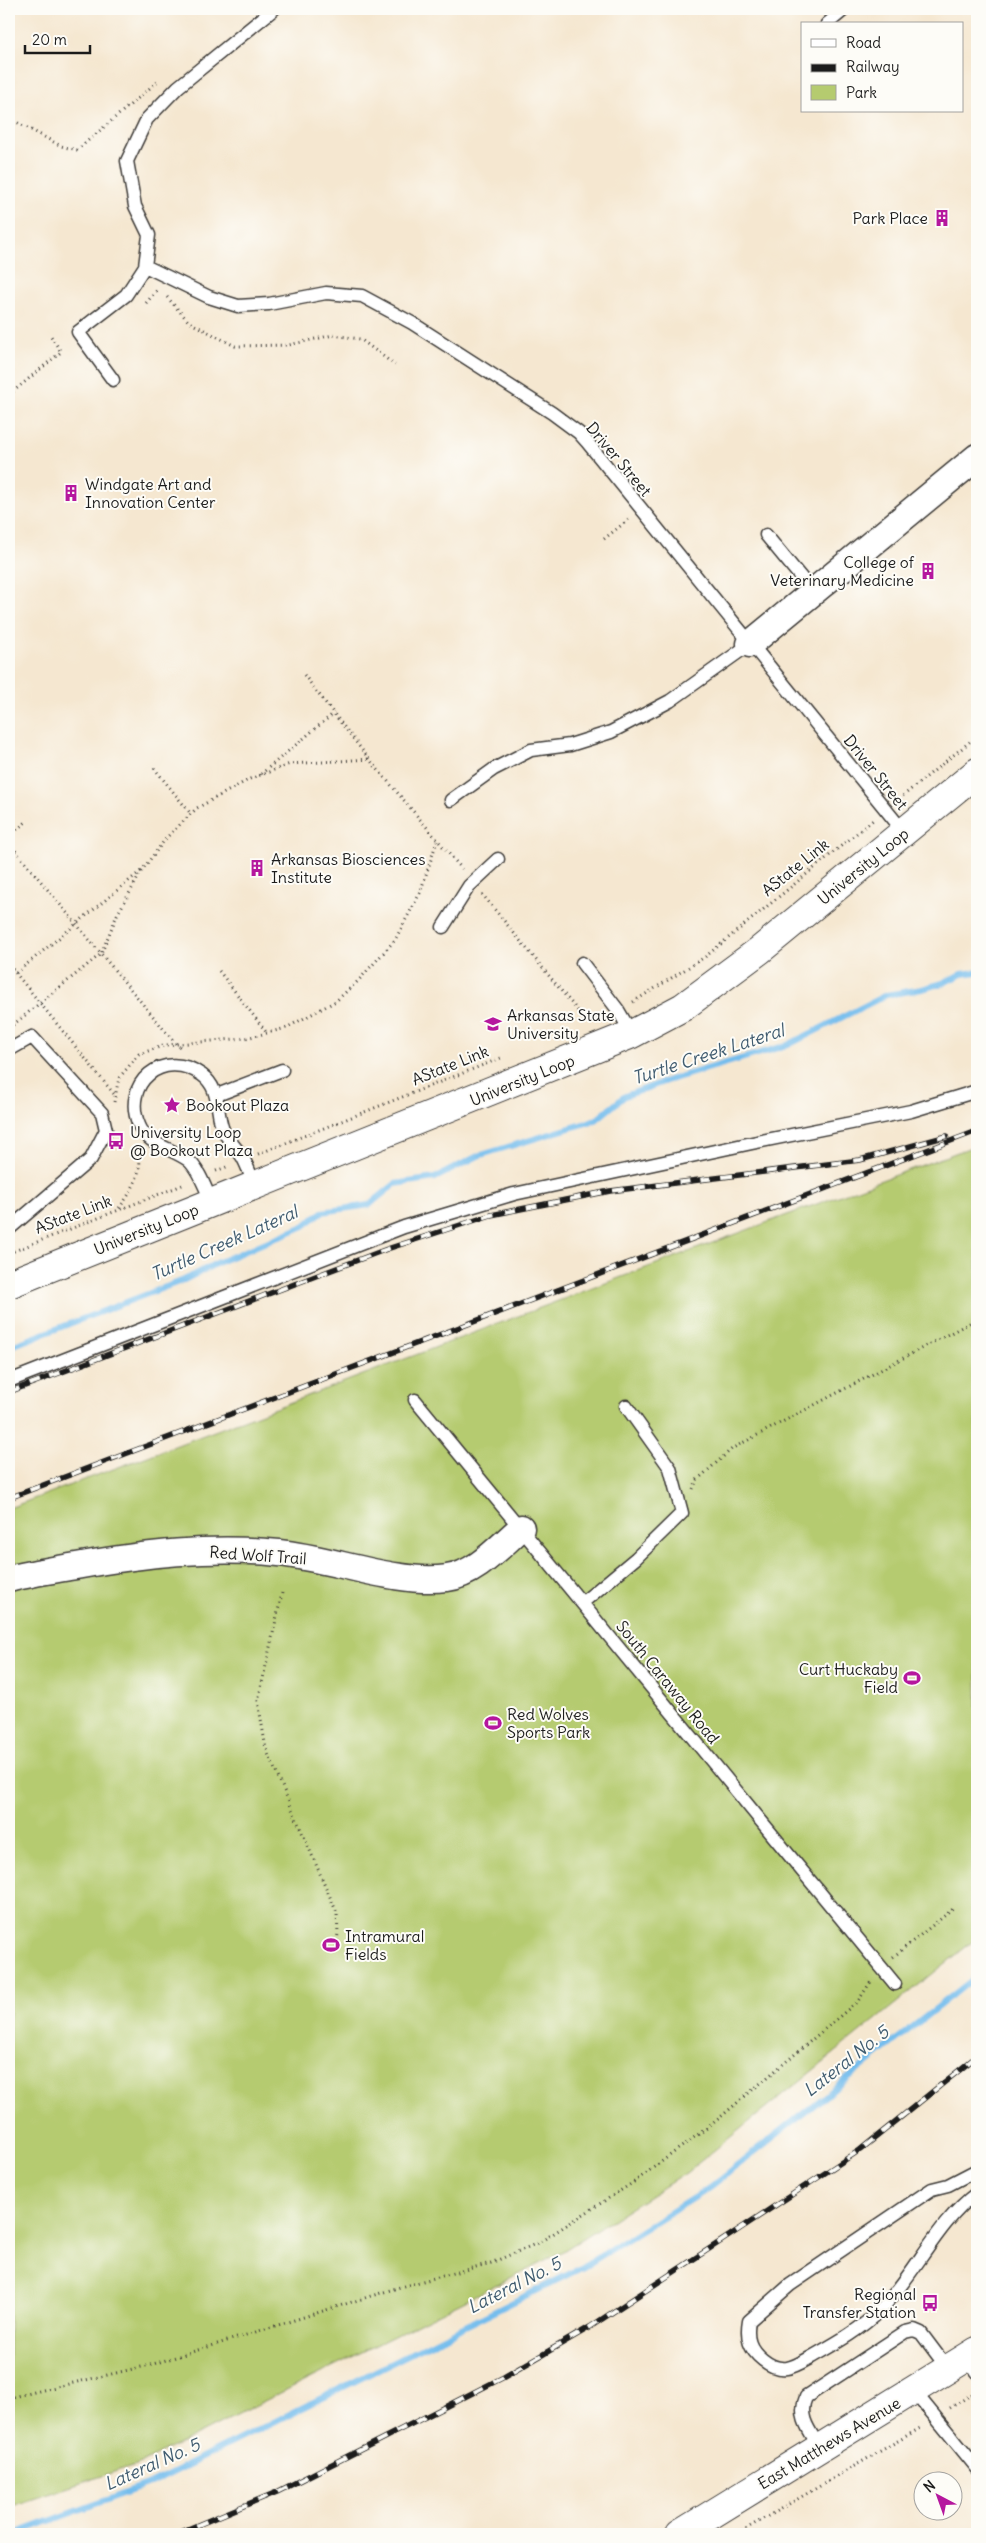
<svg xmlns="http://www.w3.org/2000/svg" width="986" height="2543" font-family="Delius,sans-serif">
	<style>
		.green { fill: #b5cb6f; stroke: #687446 }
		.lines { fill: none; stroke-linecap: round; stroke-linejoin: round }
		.stream { stroke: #75bded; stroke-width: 6 }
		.lane-casing { stroke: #3d3a37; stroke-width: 15 }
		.street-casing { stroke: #3d3a37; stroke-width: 29 }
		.secondary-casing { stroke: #3d3a37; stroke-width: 30 }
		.path { stroke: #3d3a37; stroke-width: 3; stroke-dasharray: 1 4; stroke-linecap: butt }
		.lane { stroke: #fff; stroke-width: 12 }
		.street { stroke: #fff; stroke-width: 26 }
		.secondary { stroke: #fff; stroke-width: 28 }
		.rail-casing { stroke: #1c1c1c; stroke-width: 5.5 }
		.rail { stroke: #fdfcf7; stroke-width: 4; stroke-dasharray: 11; stroke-linecap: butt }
		.labels { text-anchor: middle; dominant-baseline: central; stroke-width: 4; stroke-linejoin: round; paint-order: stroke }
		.poi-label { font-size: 16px; fill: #1c1c1c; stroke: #fdfcf7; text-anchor: start }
		.street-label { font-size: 16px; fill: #1c1c1c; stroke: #fdfcf7 }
		.water-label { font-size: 18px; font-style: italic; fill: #405c70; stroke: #fdfcf7 }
	</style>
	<rect width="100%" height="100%" fill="#fdfcf7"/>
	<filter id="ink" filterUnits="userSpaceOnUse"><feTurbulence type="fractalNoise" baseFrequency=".02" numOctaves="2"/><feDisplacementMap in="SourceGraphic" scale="10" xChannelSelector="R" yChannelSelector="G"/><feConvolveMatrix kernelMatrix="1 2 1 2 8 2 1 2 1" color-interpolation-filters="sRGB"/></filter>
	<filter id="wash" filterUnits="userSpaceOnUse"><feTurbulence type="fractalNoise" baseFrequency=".0096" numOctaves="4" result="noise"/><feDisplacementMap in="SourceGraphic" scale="20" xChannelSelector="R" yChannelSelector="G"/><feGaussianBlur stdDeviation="1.12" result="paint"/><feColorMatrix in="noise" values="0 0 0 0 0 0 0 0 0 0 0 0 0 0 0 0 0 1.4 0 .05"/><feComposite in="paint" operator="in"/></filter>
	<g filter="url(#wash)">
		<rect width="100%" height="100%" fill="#f5e7d0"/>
		<!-- green -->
		<path class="green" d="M 977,1145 L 977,1938 L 686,2173 L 563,2251 L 141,2463 L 9,2507 L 9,1508 C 332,1388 653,1263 977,1145 Z"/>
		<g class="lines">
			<!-- stream -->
			<path class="stream" d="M 9,1347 L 184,1280 L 219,1262 L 304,1226 L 322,1212 L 369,1205 L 395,1184 L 435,1178 L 478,1156 L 596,1120 L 625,1096 L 669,1080 L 788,1045 L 886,995 L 922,989 L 943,983 L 962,974 L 977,972
				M 14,2534 L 150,2484 L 585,2266 L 709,2188 L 977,1976"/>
		</g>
	</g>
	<g filter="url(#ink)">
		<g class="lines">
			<!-- lane casing -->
			<g class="lane-casing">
				<path id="lane" d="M 827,24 L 845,9
					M 145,266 L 209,297 L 238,306 L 269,304 L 326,293 L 362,296 L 412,323 L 552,413 L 579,433 L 587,442 L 904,832
					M 113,380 L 78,332 L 126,295 L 145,266 L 149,235 L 135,206 L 127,161 L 147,119 L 178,87 L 274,9
					M 766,535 L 813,592
					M 451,800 L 494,769 L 531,750 L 570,745 L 611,732 L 670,701 L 750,644
					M 443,927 L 469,886 L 498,859
					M 582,963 L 618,1010 L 632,1034
					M 9,1050 L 32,1037 L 102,1113 L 106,1130 L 91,1159 L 9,1229
					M 217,1095 L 282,1070
					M 212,1203 C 206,1190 199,1169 188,1160 C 173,1149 146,1144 139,1125 C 121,1084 163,1047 202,1075 C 220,1088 216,1109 222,1127 C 225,1138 237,1148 243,1158 C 248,1167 251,1177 255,1186
					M 9,1381 L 404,1227 L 514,1194 L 752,1143 L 911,1111 L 977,1091
					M 415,1400 L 895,1984
					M 582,1603 L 636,1558 L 682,1513 L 670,1468 L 626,1406
					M 977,2170 L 948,2185 L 932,2189 L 790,2285 L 749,2321 C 746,2338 749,2349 763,2360 C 783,2376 795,2366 815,2355 C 838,2342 861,2329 880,2310 C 916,2274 936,2223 977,2193
					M 968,2357 L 977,2372
					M 914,2391 L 977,2468
					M 820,2448 C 810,2431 797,2417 806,2397 L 905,2332 L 914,2330 L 921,2333 L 948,2369"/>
			</g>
			<!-- street casing -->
			<g class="street-casing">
				<path id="street" d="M 750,644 L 977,457
					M 9,1579 C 31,1573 53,1570 76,1566 C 143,1554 211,1546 279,1553 C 331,1558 397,1585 447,1578 C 475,1575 500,1546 521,1528"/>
			</g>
			<!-- secondary casing -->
			<g class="secondary-casing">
				<path id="secondary" d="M 9,1284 L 632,1034 L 683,1007 L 760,950 L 977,772
					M 680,2534 L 977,2351"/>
			</g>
			<!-- path -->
			<path class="path" d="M 9,13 L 15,9
				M 9,118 L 61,146 L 77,150 L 157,82
				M 167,297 L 189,322 L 235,346 L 289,345 L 333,335 L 360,339 L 395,365
				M 146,303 L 157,290
				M 9,395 L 61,352 L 49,333
				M 604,539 L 628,520
				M 304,675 L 369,759 L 462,869
				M 154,768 L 191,814
				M 261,774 L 334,713
				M 899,799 L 977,736
				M 9,836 L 26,822
				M 9,843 L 176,1044 L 183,1049
				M 482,894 L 582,1016
				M 9,965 L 114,1094
				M 219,971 L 267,1033
				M 16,973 L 141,871
				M 633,1002 L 705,957 L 873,820
				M 9,1028 L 101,954 L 117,915 L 143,869 L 167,837 L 197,808 L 250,779 L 290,764 L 369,759
				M 114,1102 L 119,1078 L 139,1054 L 166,1045 L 246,1038 L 267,1033 L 286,1028 L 336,1001 L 358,981 L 395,940 L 420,893 L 437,841
				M 258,1154 L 501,1058
				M 216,1171 L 229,1166
				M 119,1208 C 131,1193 143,1173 139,1152
				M 9,1253 L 185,1184
				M 693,1489 L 697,1480 L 733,1448 L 977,1319
				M 282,1593 L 258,1701 L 266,1749 L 337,1913 L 338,1934 L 336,1945
				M 893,1957 L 953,1909
				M 9,2398 L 150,2365 L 400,2287 L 491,2263 L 540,2242 L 634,2182 L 711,2125 L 858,2001 L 872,1980
				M 950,2408 L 977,2391
				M 737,2534 L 922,2427"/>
			<!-- lane -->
			<use href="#lane" class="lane"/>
			<!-- street -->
			<use href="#street" class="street"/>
			<!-- secondary -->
			<use href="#secondary" class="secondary"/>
			<!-- rail casing -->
			<g class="rail-casing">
				<path id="rail" d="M 9,1392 L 387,1249 L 491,1215 L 610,1191 L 860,1160 L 947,1136
					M 9,1498 L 977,1131
					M 176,2534 L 277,2492 L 504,2377 L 590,2327 L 860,2150 L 977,2056"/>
			</g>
			<!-- rail -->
			<use href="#rail" class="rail"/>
		</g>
	</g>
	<!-- icons -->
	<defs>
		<g id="building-bare" transform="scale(1.35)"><path d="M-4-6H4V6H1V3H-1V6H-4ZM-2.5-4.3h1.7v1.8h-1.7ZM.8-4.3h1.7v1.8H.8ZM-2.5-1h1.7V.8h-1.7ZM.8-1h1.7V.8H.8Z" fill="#b5179e" stroke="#fdfcf7" stroke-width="2.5" paint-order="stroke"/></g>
		<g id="university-bare" transform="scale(1.35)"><path d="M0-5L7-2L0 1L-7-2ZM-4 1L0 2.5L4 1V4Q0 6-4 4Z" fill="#b5179e" stroke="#fdfcf7" stroke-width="2.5" paint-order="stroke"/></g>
		<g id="sight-bare" transform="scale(1.35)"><path d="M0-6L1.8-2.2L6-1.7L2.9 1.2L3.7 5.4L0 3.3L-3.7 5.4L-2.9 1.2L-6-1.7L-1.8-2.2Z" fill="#b5179e" stroke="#fdfcf7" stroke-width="2.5" paint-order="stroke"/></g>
		<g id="bus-bare" transform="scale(1.35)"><path d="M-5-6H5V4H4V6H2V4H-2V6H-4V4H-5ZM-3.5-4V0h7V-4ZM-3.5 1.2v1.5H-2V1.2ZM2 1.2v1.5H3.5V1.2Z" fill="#b5179e" stroke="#fdfcf7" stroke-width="2.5" paint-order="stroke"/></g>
		<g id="stadium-bare" transform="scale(1.35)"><path d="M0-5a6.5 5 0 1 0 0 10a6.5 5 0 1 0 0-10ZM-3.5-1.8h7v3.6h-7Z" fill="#b5179e" stroke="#fdfcf7" stroke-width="2.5" paint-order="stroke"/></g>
	</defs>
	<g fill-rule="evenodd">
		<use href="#building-bare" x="942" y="218"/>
		<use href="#building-bare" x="71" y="493"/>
		<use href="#building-bare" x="928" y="571"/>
		<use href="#building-bare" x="257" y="868"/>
		<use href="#university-bare" x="493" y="1024"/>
		<use href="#sight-bare" x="172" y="1105"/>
		<use href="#bus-bare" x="116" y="1141"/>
		<use href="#stadium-bare" x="912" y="1678"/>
		<use href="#stadium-bare" x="493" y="1723"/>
		<use href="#stadium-bare" x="331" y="1945"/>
		<use href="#bus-bare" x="930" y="2303"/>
	</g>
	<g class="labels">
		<!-- poi labels -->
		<g class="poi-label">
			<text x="928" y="218" text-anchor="end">Park Place</text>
			<text x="85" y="484">Windgate Art and<tspan x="85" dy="18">Innovation Center</tspan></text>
			<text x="914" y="562" text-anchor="end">College of<tspan x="914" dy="18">Veterinary Medicine</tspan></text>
			<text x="271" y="859">Arkansas Biosciences<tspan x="271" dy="18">Institute</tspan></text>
			<text x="507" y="1015">Arkansas State<tspan x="507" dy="18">University</tspan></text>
			<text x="186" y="1105">Bookout Plaza</text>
			<text x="130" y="1132">University Loop<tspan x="130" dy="18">@ Bookout Plaza</tspan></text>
			<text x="898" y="1669" text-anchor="end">Curt Huckaby<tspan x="898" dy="18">Field</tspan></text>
			<text x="507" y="1714">Red Wolves<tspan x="507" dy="18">Sports Park</tspan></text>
			<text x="345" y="1936">Intramural<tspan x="345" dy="18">Fields</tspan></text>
			<text x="916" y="2294" text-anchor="end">Regional<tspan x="916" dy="18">Transfer Station</tspan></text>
		</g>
		<!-- street labels -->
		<g class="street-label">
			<text transform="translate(619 459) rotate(50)">Driver Street</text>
			<text transform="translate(876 772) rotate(51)">Driver Street</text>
			<text transform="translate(863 866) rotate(-39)">University Loop</text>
			<text transform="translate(795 867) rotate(-39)">AState Link</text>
			<text transform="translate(450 1065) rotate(-22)">AState Link</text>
			<text transform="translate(522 1080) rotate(-22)">University Loop</text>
			<text transform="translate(73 1214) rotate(-21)">AState Link</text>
			<text transform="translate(146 1229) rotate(-22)">University Loop</text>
			<text transform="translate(258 1555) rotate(4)">Red Wolf Trail</text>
			<text transform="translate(668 1682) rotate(51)">South Caraway Road</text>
			<text transform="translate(829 2443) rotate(-31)">East Matthews Avenue</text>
		</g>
		<!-- water labels -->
		<g class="water-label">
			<text transform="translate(708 1054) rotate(-18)">Turtle Creek Lateral</text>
			<text transform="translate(224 1243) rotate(-24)">Turtle Creek Lateral</text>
			<text transform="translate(846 2061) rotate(-38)">Lateral No. 5</text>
			<text transform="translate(514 2285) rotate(-27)">Lateral No. 5</text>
			<text transform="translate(152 2464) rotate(-24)">Lateral No. 5</text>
		</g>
	</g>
	<!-- margin -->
	<rect width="986" height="2543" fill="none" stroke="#fdfcf7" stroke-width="30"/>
	<!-- legend -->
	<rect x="801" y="22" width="162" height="90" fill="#fdfcf7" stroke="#a3a29f"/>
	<rect x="811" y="39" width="25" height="8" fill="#ffffff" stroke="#a3a29f"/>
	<text x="846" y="48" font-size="15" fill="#1c1c1c">Road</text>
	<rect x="811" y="64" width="25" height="8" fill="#1c1c1c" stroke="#a3a29f"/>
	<text x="846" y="72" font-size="15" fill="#1c1c1c">Railway</text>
	<rect x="811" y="85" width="25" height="15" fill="#b5cb6f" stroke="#a3a29f"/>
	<text x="846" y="98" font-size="15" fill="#1c1c1c">Park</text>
	<!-- north arrow -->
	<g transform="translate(938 2496) rotate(319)"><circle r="24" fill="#fdfcf7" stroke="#a3a29f"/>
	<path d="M0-4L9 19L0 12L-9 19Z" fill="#b5179e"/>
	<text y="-8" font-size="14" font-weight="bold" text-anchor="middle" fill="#1c1c1c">N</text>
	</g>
	<!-- scale -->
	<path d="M25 45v8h65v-8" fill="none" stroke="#1c1c1c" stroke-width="2.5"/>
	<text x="32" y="45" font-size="15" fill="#1c1c1c" stroke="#fdfcf7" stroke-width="4" paint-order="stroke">20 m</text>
</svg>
